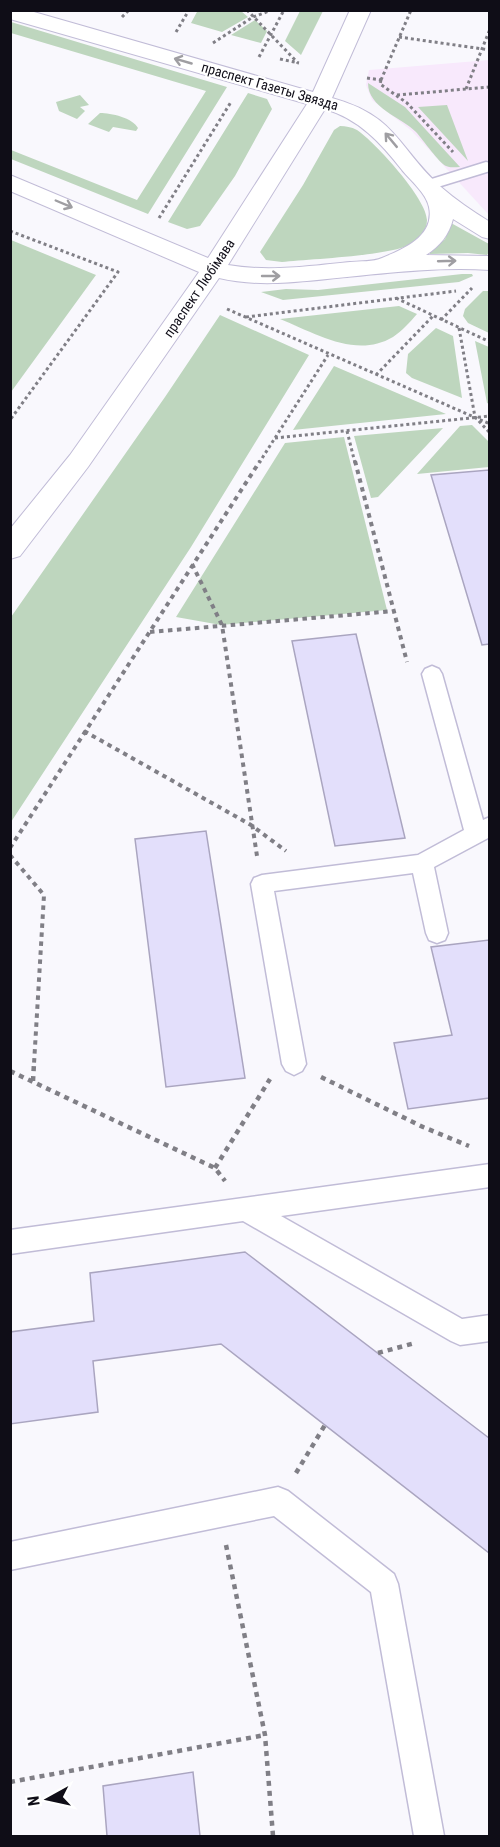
<svg xmlns="http://www.w3.org/2000/svg" width="500" height="1847" font-family="'Roboto Condensed',sans-serif">
	<style>
		.commercial { fill: #f8e9fc }
		.green { fill: #bed6be }
		.building { fill: #e3dffb; stroke: #aaa5c0; stroke-width: 1.5 }
		.lines { fill: none; stroke-linecap: round; stroke-linejoin: round }
		.service-casing { stroke: #c1bcd7; stroke-width: 3 }
		.secondary-casing { stroke: #c1bcd7; stroke-width: 2 }
		.path-far2 { stroke: #807f86; stroke-width: 3; stroke-dasharray: 3 3; stroke-linecap: butt }
		.path-far1 { stroke: #807f86; stroke-width: 4; stroke-dasharray: 4.5 4.5; stroke-linecap: butt }
		.path { stroke: #807f86; stroke-width: 4.5; stroke-dasharray: 5 5; stroke-linecap: butt }
		.service { fill: #fff; fill-rule: evenodd }
		.secondary { fill: #fff; fill-rule: evenodd }
		.oneway { stroke: #9f9ea2 }
		.labels { text-anchor: middle; dominant-baseline: central; stroke-width: 4.5; stroke-linejoin: round; paint-order: stroke }
		.far-street-label { font-size: 14px; fill: #0f0d17; stroke: #fff }
	</style>
	<rect width="100%" height="100%" fill="#f9f8fd"/>
	<!-- commercial -->
	<path class="commercial" d="M 489,60 L 489,215 L 412,131 L 372,100 L 366,85 L 369,70 Z"/>
	<!-- green -->
	<path class="green" d="M 198,10 L 241,11 L 248,17 L 222,32 L 191,23 Z
		M 300,11 L 323,11 L 301,55 L 285,41 Z
		M 255,20 L 267,31 L 261,43 L 231,35 Z
		M 11,22 L 227,87 L 148,214 L 11,159 L 11,150 L 137,200 L 206,91 L 11,33 Z
		M 368,83 L 405,107 L 460,167 C 455,167 450,168 446,166 C 439,163 424,141 416,132 C 401,117 368,108 368,83 Z
		M 248,93 L 267,99 L 272,109 L 235,176 L 200,226 L 187,229 L 168,222 Z
		M 80,95 L 89,105 L 80,107 L 85,111 L 77,119 L 59,111 L 56,102 Z
		M 447,105 L 468,161 L 418,107 Z
		M 100,113 C 111,113 133,118 138,128 L 136,131 L 113,127 L 109,132 L 88,124 Z
		M 340,126 C 346,126 351,127 357,130 C 375,142 427,199 427,220 C 427,230 421,237 413,243 C 394,256 309,259 282,262 L 266,260 L 260,252 L 303,185 L 334,130 Z
		M 451,223 L 489,244 L 489,252 L 487,255 L 468,253 L 430,254 L 430,252 L 445,239 Z
		M 11,240 L 96,275 L 11,392 Z
		M 462,274 L 472,274 L 473,276 L 459,282 L 283,300 L 261,292 L 286,289 L 318,290 Z
		M 483,291 L 489,291 L 489,333 L 468,323 L 463,316 L 465,309 Z
		M 399,306 L 417,314 C 410,322 402,331 393,337 C 356,359 315,333 280,319 Z
		M 220,315 L 309,355 L 191,547 L 11,822 L 11,617 L 165,397 Z
		M 436,328 L 453,336 L 462,398 L 412,378 L 406,373 L 408,354 Z
		M 475,341 L 489,347 L 489,404 L 487,403 Z
		M 334,366 L 446,414 L 293,430 Z
		M 472,425 L 489,442 L 489,467 L 417,474 L 460,426 Z
		M 443,428 L 378,497 L 371,498 L 354,436 Z
		M 344,437 L 387,610 L 221,625 L 176,617 L 285,443 Z"/>
	<!-- building -->
	<path class="building" d="M 489,470 L 489,644 L 482,645 L 431,475 Z
		M 356,634 L 405,838 L 335,846 L 292,641 Z
		M 206,831 L 245,1078 L 166,1087 L 135,839 Z
		M 489,940 L 489,1098 L 408,1109 L 394,1043 L 452,1035 L 431,947 Z
		M 245,1252 L 489,1438 L 489,1553 L 221,1344 L 93,1361 L 98,1412 L 10,1424 L 10,1332 L 94,1321 L 90,1273 Z
		M 193,1772 L 200,1836 L 107,1836 L 103,1786 Z"/>
	<g class="lines">
		<!-- service casing -->
		<g class="service-casing">
			<path id="service" d="M 486,162 L 490,163 L 490,171 L 428,190 L 420,185 L 422,182 Z
				M 432,666 L 439,669 L 442,674 L 483,820 L 490,817 L 490,837 L 434,867 L 448,933 L 445,940 L 437,943 L 429,940 L 426,933 L 413,873 L 274,891 L 306,1064 L 302,1071 L 294,1075 L 286,1071 L 282,1064 L 251,884 L 254,878 L 262,875 L 418,855 L 464,830 L 422,674 L 425,669 Z
				M 490,1164 L 490,1187 L 281,1216 L 462,1319 L 490,1315 L 490,1341 L 460,1345 L 451,1341 L 243,1221 L 10,1254 L 10,1230 Z
				M 278,1487 L 288,1491 L 394,1574 L 398,1584 L 444,1836 L 414,1836 L 371,1592 L 274,1516 L 10,1570 L 10,1542 Z"/>
		</g>
		<!-- secondary casing -->
		<g class="secondary-casing">
			<path id="secondary" d="M 10,10 L 27,10 L 313,92 L 350,10 L 371,10 L 332,98 C 397,116 397,147 441,187 C 456,200 472,211 490,222 L 490,239 L 482,237 L 453,219 C 449,235 440,246 426,255 L 490,256 L 490,270 C 442,267 395,272 347,277 C 304,281 261,288 219,278 L 88,467 L 20,556 L 10,559 L 10,529 L 70,455 L 199,272 L 10,191 L 10,175 L 208,258 L 307,104 L 10,19 ZM 325,109 C 359,119 381,143 402,170 C 411,181 426,193 429,207 C 435,236 404,249 382,258 C 374,262 359,261 350,262 C 309,266 269,272 228,265 Z"/>
		</g>
		<!-- path-far2 -->
		<path class="path-far2" d="M 247,10 L 298,63
			M 122,17 L 129,10
			M 176,32 L 189,10
			M 399,37 L 490,50
			M 213,43 L 253,17 L 272,10
			M 259,57 L 284,10
			M 280,59 L 299,63
			M 367,78 L 381,80
			M 381,80 L 380,84 L 407,103 L 453,152
			M 381,80 L 411,10
			M 466,89 L 490,29
			M 397,95 L 490,87
			M 159,218 L 231,102
			M 10,231 L 118,272 L 10,420
			M 396,298 L 490,342
			M 227,309 L 490,424
			M 246,317 L 456,291
			M 441,320 L 472,288
			M 459,328 L 475,417 L 490,433
			M 376,375 L 433,316
			M 347,431 L 355,463
			M 275,438 L 490,416
			M 259,463 L 328,355"/>
		<!-- path-far1 -->
		<path class="path-far1" d="M 355,461 L 407,662
			M 192,564 L 222,625 L 257,856
			M 150,632 L 394,611
			M 84,731 L 251,825 L 286,851
			M 10,848 L 260,461
			M 10,855 L 44,895 L 34,1064"/>
		<!-- path -->
		<path class="path" d="M 10,1071 L 215,1168 L 225,1181
			M 321,1077 L 423,1127 L 469,1146
			M 33,1081 L 34,1063
			M 215,1168 L 270,1079
			M 378,1353 L 415,1343
			M 296,1473 L 325,1425
			M 226,1545 L 265,1735 L 273,1836
			M 10,1782 L 265,1735"/>
		<!-- service -->
		<use href="#service" class="service"/>
		<!-- secondary -->
		<use href="#secondary" class="secondary"/>
	</g>
	<!-- one-way arrows -->
	<defs><path id="oneway-shaft" d="M-6 0H5M1.5-3L5.5 0L1.5 3" fill="none" stroke-width="1.6" stroke-linecap="round" stroke-linejoin="round" transform="scale(1.5)"/></defs>
	<g class="oneway">
		<use href="#oneway-shaft" transform="translate(183 61) rotate(-164)"/>
		<use href="#oneway-shaft" transform="translate(391 140) rotate(-130)"/>
		<use href="#oneway-shaft" transform="translate(64 204) rotate(23)"/>
		<use href="#oneway-shaft" transform="translate(447 261) rotate(-2)"/>
		<use href="#oneway-shaft" transform="translate(271 276)"/>
	</g>
	<g class="labels">
		<!-- far-street labels -->
		<g class="far-street-label">
			<text transform="translate(270 86) rotate(16)">праспект Газеты Звязда</text>
			<text transform="translate(199 288) rotate(-56)">праспект Любімава</text>
		</g>
	</g>
	<!-- border -->
	<rect width="500" height="1847" fill="none" stroke="#0f0d17" stroke-width="24"/>
	<!-- north arrow -->
	<g transform="translate(48 1799) rotate(262)" stroke="#ffffff" stroke-width="4.5" paint-order="stroke">
	<path d="M0-4.5L10 22L0 15L-10 22Z" fill="#0f0d17"/>
	<text y="-9" font-size="16" font-weight="bold" text-anchor="middle" fill="#0f0d17">N</text>
	</g>
</svg>
